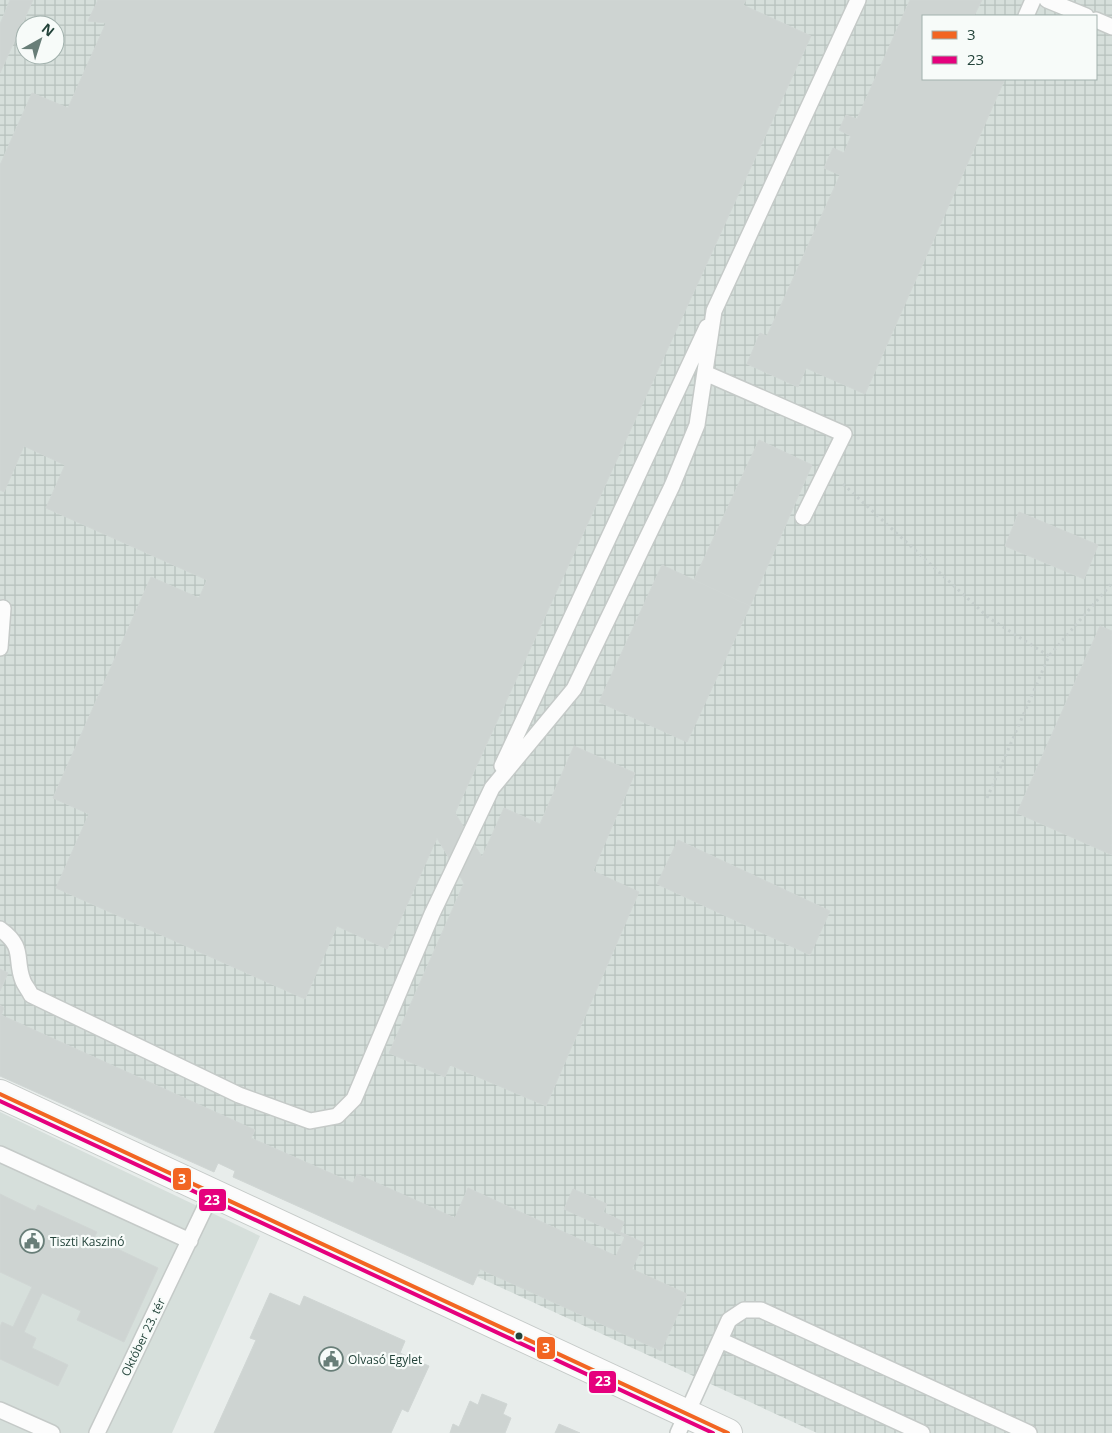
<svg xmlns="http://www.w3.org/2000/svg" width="1112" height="1433" font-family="'Open Sans',sans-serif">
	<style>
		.built { fill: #d6dfdb }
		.industrial { fill: url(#industrial-grid); fill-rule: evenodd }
		.building { fill: #ced4d2; stroke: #d0d6d4 }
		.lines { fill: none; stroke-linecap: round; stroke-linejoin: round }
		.lane-casing { stroke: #c5cac8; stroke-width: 18 }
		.street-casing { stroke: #c5cac8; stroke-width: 30 }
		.path { stroke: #c6cfcd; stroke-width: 3; stroke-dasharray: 2.5 4; stroke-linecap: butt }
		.lane { stroke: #fcfcfc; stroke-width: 15 }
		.street { stroke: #fcfcfc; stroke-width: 28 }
		.bus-1-casing { stroke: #f7fbf9; stroke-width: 8 }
		.bus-2-casing { stroke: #f7fbf9; stroke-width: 8 }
		.bus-1 { stroke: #f26522; stroke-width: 4 }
		.bus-2 { stroke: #e5007d; stroke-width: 4 }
		.bus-dot { fill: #23433a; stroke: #f7fbf9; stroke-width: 2 }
		.labels { text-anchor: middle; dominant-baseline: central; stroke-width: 4.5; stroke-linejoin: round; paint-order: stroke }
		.poi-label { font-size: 12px; fill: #23433a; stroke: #f7fbf9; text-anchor: start }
		.street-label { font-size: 12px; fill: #23433a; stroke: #f7fbf9 }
		.line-badge { stroke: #f7fbf9; stroke-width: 2 }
		.badge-label { font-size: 14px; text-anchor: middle; font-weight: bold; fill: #fff }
	</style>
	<defs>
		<pattern id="industrial-grid" width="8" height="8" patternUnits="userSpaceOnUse" patternTransform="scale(1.25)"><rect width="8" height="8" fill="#d6dfdb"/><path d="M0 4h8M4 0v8" fill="none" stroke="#b7c1bd"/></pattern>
	</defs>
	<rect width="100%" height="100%" fill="#e8edeb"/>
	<!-- built -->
	<path class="built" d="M 0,1112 L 260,1236 L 172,1433 L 0,1433 Z"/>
	<!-- industrial -->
	<path class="industrial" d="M 0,0 L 1112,0 L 1112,1433 L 817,1433 L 0,1057 ZM 923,16 L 1096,16 L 1096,79 L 923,79 ZM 25,25 L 55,25 L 55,55 L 25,55 Z"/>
	<!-- building -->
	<path class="building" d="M 10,0 L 33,0 L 0,73 L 0,24 Z
		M 98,0 L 746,0 L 743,5 L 811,36 L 455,813 L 482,857 L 504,808 L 540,824 L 574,746 L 635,773 L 593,871 L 639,892 L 546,1106 L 450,1065 L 445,1077 L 389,1053 L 464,883 L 437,838 L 387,949 L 337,926 L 305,999 L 56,888 L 89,814 L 53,798 L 151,577 L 199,598 L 207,580 L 46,508 L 65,465 L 24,446 L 4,492 L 0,490 L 0,165 L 32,93 L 68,108 L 106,23 L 88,21 Z
		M 910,0 L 982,0 L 974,16 L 923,16 L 923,79 L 1005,79 L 865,394 L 806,368 L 798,387 L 747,364 L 760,333 L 767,336 L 840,175 L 824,168 L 833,148 L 844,153 L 851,136 L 839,130 L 846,115 L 857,119 Z
		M 759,440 L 812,465 L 750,606 L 694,580 Z
		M 1019,512 L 1098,545 L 1084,579 L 1005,546 Z
		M 662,565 L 750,606 L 687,742 L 599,702 Z
		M 1100,626 L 1112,631 L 1112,855 L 1017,813 Z
		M 678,840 L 830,911 L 810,955 L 657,884 Z
		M 0,969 L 8,973 L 0,991 Z
		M 0,1005 L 4,1008 L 1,1015 L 255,1130 L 251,1138 L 353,1183 L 357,1174 L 455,1218 L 468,1188 L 616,1256 L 625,1237 L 564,1209 L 573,1189 L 607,1204 L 603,1212 L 624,1222 L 620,1232 L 644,1243 L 632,1269 L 687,1294 L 661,1351 L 480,1269 L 473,1285 L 233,1177 L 235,1171 L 218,1163 L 214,1172 L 0,1076 Z
		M 0,1194 L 35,1211 L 38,1205 L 97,1232 L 94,1238 L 158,1268 L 124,1342 L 77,1320 L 81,1311 L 42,1293 L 24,1332 L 36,1338 L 32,1348 L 68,1365 L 58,1386 L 0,1359 L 0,1327 L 2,1322 L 13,1327 L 32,1287 L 0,1272 Z
		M 270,1293 L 300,1306 L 304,1296 L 405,1341 L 400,1353 L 429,1366 L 408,1412 L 402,1409 L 391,1433 L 214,1433 L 256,1340 L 250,1338 Z
		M 482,1394 L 507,1404 L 503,1414 L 511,1418 L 505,1433 L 450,1433 L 453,1424 L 459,1427 L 470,1401 L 478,1405 Z
		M 559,1424 L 580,1433 L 555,1433 Z"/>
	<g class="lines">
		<!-- lane casing -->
		<g class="lane-casing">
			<path id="lane" d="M 1047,0 L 1086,16
				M 1026,16 L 1033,0
				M 1096,20 L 1112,27
				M 705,373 L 844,434 L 803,517
				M 0,648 L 3,608
				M 502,766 L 707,327
				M 0,929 C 26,948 14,958 23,981 C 25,986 29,990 31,995 L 239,1095 L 310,1121 L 337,1116 L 354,1099 L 432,914 L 492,788 L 574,689 L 672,486 L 697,425 L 714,311 L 858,0
				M 0,1154 L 190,1241
				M 720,1340 L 922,1433
				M 0,1410 L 52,1433
				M 97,1433 L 212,1193
				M 678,1433 L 729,1320 L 744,1310 L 761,1310 L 1029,1433"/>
		</g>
		<!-- street casing -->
		<g class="street-casing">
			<path id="street" d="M 0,1094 L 728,1433"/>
		</g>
		<!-- path -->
		<path class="path" d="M 843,484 L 989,618 L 1049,656
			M 987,798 L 1049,656 L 1112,583"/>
		<!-- lane -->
		<use href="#lane" class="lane"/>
		<!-- street -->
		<use href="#street" class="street"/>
		<!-- bus-1 casing -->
		<g class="bus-1-casing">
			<path id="bus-1" d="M 0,1094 L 728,1433"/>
		</g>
		<!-- bus-2 casing -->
		<g class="bus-2-casing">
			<path id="bus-2" d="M 0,1101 L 713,1433"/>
		</g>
		<!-- bus-1 -->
		<use href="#bus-1" class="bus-1"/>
		<!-- bus-2 -->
		<use href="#bus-2" class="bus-2"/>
	</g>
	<!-- icons -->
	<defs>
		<g id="civic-ring" transform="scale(1.25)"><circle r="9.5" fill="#f7fbf9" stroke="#687e78" stroke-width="1.5"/><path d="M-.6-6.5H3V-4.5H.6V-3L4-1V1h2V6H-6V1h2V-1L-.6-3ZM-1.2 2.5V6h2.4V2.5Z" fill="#687e78"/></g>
	</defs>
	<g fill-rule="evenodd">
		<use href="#civic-ring" x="32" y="1241"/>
		<use href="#civic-ring" x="331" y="1359"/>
	</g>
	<!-- markers -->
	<circle class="bus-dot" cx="519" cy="1336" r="4.5"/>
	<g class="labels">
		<!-- poi labels -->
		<g class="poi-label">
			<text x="50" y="1241">Tiszti Kaszinó</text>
			<text x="348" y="1359">Olvasó Egylet</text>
		</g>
		<!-- street labels -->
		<g class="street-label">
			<text transform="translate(143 1337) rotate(-64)">Október 23. tér</text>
		</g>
	</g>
	<g class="line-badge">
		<rect x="172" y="1167" width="20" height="24" rx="5" fill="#f26522"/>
		<rect x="198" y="1188" width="29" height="24" rx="5" fill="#e5007d"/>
		<rect x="536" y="1336" width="20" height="24" rx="5" fill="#f26522"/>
		<rect x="588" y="1370" width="29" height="24" rx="5" fill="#e5007d"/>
	</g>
	<g class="badge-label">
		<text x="182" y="1184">3</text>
		<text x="212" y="1205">23</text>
		<text x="546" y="1353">3</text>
		<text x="603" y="1386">23</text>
	</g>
	<!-- legend -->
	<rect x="922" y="15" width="175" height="65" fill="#f7fbf9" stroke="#a2b1ad"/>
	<rect x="932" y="31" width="25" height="8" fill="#f26522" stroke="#a2b1ad"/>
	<text x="967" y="40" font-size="15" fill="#23433a">3</text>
	<rect x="932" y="56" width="25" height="8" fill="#e5007d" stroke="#a2b1ad"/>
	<text x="967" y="65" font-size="15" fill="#23433a">23</text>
	<!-- north arrow -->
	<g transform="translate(40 40) rotate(39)"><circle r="24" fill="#f7fbf9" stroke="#a2b1ad"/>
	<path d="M0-4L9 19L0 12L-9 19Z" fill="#687e78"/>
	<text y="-8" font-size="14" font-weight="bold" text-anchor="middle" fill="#23433a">N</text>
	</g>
</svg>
